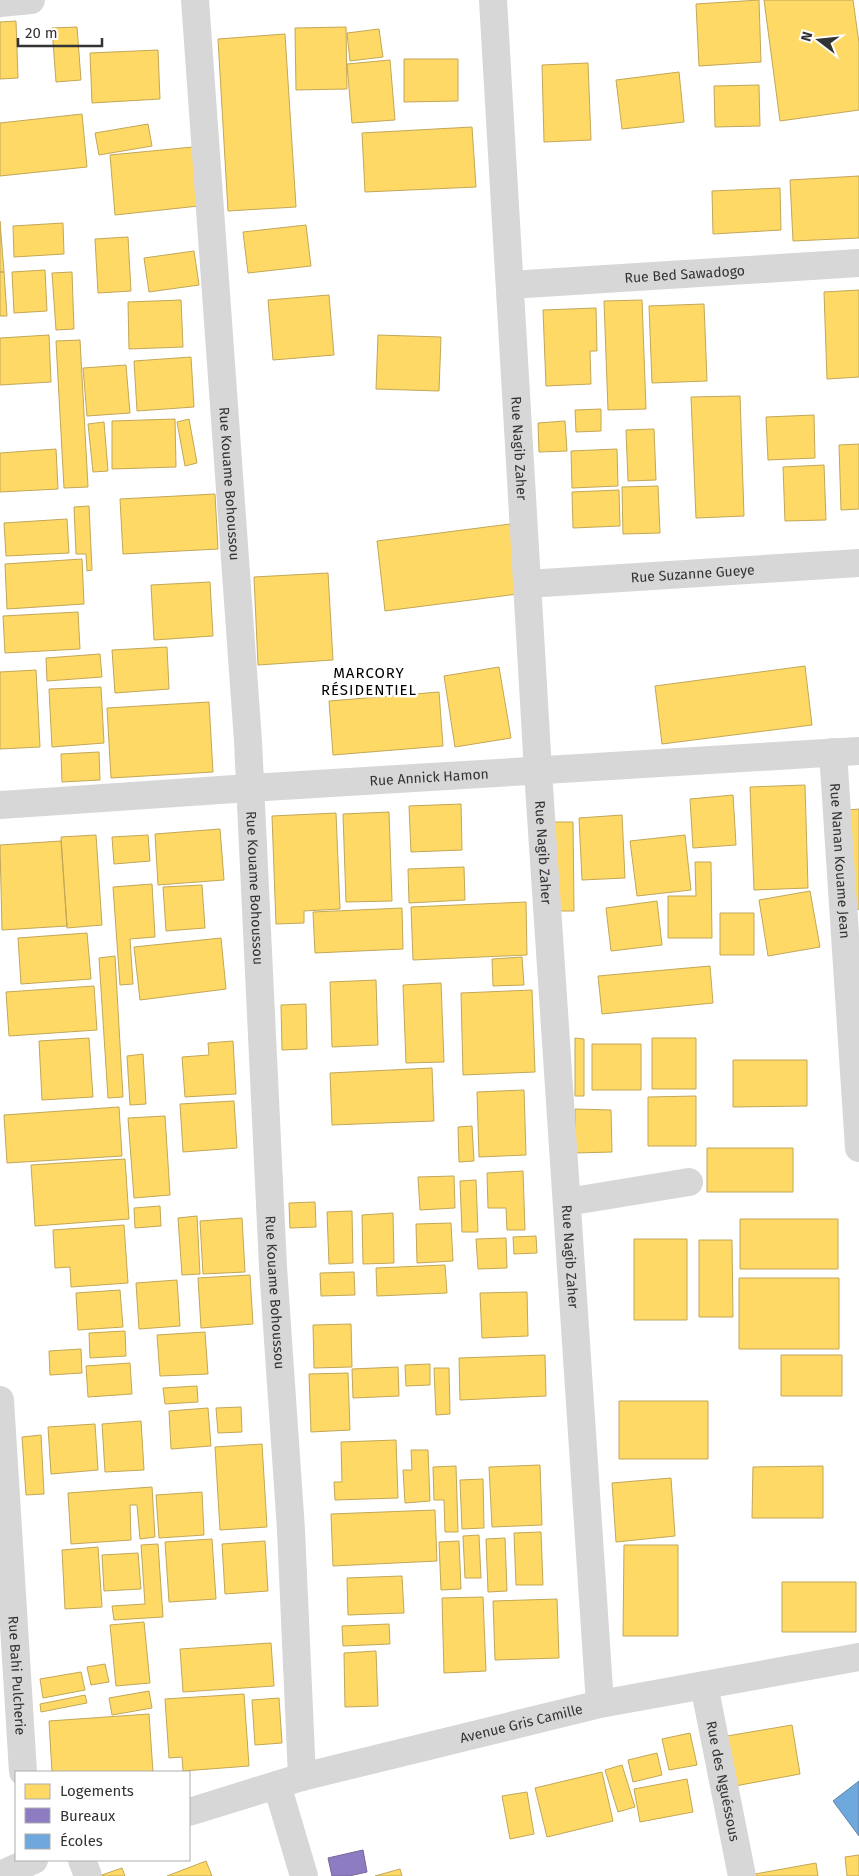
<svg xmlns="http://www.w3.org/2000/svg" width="859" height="1876" font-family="'Fira Sans',sans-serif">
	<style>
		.homes { fill: #ffd966; stroke: #c2a757 }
		.offices { fill: #8e7cc3; stroke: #736698 }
		.schools { fill: #6fa8dc; stroke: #5d85a9 }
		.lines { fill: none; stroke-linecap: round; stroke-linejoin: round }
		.minor { stroke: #d7d7d7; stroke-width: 28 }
		.labels { text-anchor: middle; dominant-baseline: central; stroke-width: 5; stroke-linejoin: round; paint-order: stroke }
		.street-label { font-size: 14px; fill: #333; stroke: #fff }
		.neighbourhood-label { font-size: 15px; letter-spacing: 1px; fill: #000; stroke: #fff }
	</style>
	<rect width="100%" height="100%" fill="#fff"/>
	<!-- homes -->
	<path class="homes" d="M 759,0 L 761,62 L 699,66 L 696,4 Z
		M 764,0 L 853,0 L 859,43 L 859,110 L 780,121 Z
		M 16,21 L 18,78 L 0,79 L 0,22 Z
		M 77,27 L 81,80 L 56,82 L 52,28 Z
		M 346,27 L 347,89 L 296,90 L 295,28 Z
		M 379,29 L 383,57 L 350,61 L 347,33 Z
		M 285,34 L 296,207 L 228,211 L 218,39 Z
		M 158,50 L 160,99 L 92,103 L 90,53 Z
		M 404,59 L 458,59 L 458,101 L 404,102 Z
		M 390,60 L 395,120 L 352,123 L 347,64 Z
		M 588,63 L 591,140 L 544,142 L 542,65 Z
		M 679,72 L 684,122 L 622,129 L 616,80 Z
		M 759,85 L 760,126 L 715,127 L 714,86 Z
		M 82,114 L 87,167 L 0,176 L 0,123 Z
		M 148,124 L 152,146 L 99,155 L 95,133 Z
		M 472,127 L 476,187 L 365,192 L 362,133 Z
		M 203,146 L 208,205 L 115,215 L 110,155 Z
		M 859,176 L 859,238 L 793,241 L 790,180 Z
		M 780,188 L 781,230 L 713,234 L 712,191 Z
		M 0,221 L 4,272 L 0,272 Z
		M 63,223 L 64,254 L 14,257 L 13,226 Z
		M 306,225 L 311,266 L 248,273 L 243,232 Z
		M 128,237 L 131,291 L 98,293 L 95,239 Z
		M 194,251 L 199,285 L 149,292 L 144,258 Z
		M 45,270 L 47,311 L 14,313 L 12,272 Z
		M 0,272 L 4,272 L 7,316 L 0,316 Z
		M 72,272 L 74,329 L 56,330 L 52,273 Z
		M 859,290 L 859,377 L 827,379 L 824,292 Z
		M 329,295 L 334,355 L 273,360 L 268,300 Z
		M 181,300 L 183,347 L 129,349 L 128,302 Z
		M 642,300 L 646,409 L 608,410 L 604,301 Z
		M 704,304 L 707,381 L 652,383 L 649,306 Z
		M 596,308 L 597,351 L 590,351 L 591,384 L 546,386 L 543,310 Z
		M 49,335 L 51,382 L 0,385 L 0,338 Z
		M 378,335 L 441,337 L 439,391 L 376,389 Z
		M 80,340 L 88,487 L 64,488 L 56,341 Z
		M 191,357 L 194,407 L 137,411 L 134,361 Z
		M 126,365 L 130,413 L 87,416 L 83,368 Z
		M 740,396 L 744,516 L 696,518 L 691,397 Z
		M 601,409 L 601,431 L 576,432 L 575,410 Z
		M 814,415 L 815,458 L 768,460 L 766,417 Z
		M 175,419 L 176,467 L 112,469 L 112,421 Z
		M 189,419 L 197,463 L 185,466 L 177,422 Z
		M 565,421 L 567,451 L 539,452 L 538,423 Z
		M 104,422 L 108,471 L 93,472 L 88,424 Z
		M 654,429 L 656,480 L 628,481 L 626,430 Z
		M 859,444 L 859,509 L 841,510 L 839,445 Z
		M 56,449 L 58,489 L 0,492 L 0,453 Z
		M 617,449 L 618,486 L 572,488 L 571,451 Z
		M 824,465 L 826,520 L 785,521 L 783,467 Z
		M 658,486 L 660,533 L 623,534 L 622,487 Z
		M 619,490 L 620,526 L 573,528 L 572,492 Z
		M 215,494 L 218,549 L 123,554 L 120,499 Z
		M 89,506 L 92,570 L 87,571 L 86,554 L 76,554 L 74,507 Z
		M 67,519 L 69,553 L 6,556 L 4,523 Z
		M 510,524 L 518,594 L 385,611 L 377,541 Z
		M 82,559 L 84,604 L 7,609 L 5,564 Z
		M 328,573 L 333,660 L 258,665 L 254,577 Z
		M 210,582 L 213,636 L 154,640 L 151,585 Z
		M 78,612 L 80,649 L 5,653 L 3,616 Z
		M 167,647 L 169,689 L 115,693 L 112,650 Z
		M 100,654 L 102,677 L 47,681 L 46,658 Z
		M 805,666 L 812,725 L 662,744 L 655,686 Z
		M 499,667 L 511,738 L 455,747 L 444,676 Z
		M 36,670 L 40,747 L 0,749 L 0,672 Z
		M 101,687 L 104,743 L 52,747 L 49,689 Z
		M 439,692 L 443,746 L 333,755 L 329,701 Z
		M 209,702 L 213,772 L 111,778 L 107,708 Z
		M 99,752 L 100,780 L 62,782 L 61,754 Z
		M 805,785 L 808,888 L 754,890 L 750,787 Z
		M 733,795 L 736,845 L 693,848 L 690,799 Z
		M 461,804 L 462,850 L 411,852 L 409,806 Z
		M 859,809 L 859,909 L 856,910 L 848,810 Z
		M 389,812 L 392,901 L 346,902 L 343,814 Z
		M 336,813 L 340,909 L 304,911 L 304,923 L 276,924 L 272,816 Z
		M 622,815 L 625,878 L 582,880 L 579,818 Z
		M 549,822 L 573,822 L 574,911 L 551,911 Z
		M 220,829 L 224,880 L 158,885 L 155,834 Z
		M 96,835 L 102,925 L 67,928 L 61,837 Z
		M 148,835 L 150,861 L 114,864 L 112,837 Z
		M 685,835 L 691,890 L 637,896 L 630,841 Z
		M 61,841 L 67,926 L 2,930 L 0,845 Z
		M 695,862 L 711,862 L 712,938 L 668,938 L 668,896 L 696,896 Z
		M 464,867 L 465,900 L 409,903 L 408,869 Z
		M 152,884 L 155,937 L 130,939 L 133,984 L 120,985 L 113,887 Z
		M 202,885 L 205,928 L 166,931 L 163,887 Z
		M 810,891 L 820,947 L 768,956 L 759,900 Z
		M 657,901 L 662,945 L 611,951 L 606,908 Z
		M 526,902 L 527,955 L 413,960 L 411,907 Z
		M 402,908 L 403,949 L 315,953 L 313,912 Z
		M 720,913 L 754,913 L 754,955 L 720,955 Z
		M 87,933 L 91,979 L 21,984 L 18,938 Z
		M 221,938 L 226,989 L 140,1000 L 134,947 Z
		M 115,956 L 123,1097 L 108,1098 L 99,958 Z
		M 522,957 L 524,985 L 493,986 L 492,959 Z
		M 710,966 L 713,1003 L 602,1014 L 598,976 Z
		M 376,980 L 378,1045 L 332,1047 L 330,982 Z
		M 441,983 L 444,1062 L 406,1063 L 403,985 Z
		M 94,986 L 97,1030 L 9,1036 L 6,992 Z
		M 532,990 L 535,1072 L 463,1075 L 461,993 Z
		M 306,1004 L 307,1049 L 282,1050 L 281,1005 Z
		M 89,1038 L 93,1097 L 42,1100 L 39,1041 Z
		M 575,1038 L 584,1039 L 584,1096 L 575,1096 Z
		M 652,1038 L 696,1038 L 696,1089 L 652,1089 Z
		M 233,1041 L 236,1094 L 185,1097 L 182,1057 L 209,1055 L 208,1043 Z
		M 592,1044 L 641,1044 L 641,1090 L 592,1090 Z
		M 143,1054 L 146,1104 L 130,1105 L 127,1056 Z
		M 733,1060 L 807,1060 L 807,1106 L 733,1107 Z
		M 432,1068 L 434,1121 L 332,1125 L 330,1073 Z
		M 524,1090 L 526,1155 L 479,1157 L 477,1092 Z
		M 696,1096 L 696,1146 L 648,1146 L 648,1097 Z
		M 234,1101 L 237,1148 L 183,1152 L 180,1104 Z
		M 119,1107 L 122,1156 L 7,1163 L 4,1115 Z
		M 575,1109 L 611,1110 L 612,1152 L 575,1153 Z
		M 165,1116 L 170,1195 L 134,1198 L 128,1118 Z
		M 472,1126 L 474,1161 L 459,1162 L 458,1127 Z
		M 707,1148 L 793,1148 L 793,1192 L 707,1192 Z
		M 125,1159 L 129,1219 L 35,1226 L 31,1165 Z
		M 523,1171 L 525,1230 L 507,1230 L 506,1208 L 488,1208 L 487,1173 Z
		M 454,1176 L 455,1208 L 420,1210 L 418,1177 Z
		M 476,1180 L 478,1232 L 462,1232 L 460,1181 Z
		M 315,1202 L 316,1227 L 290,1228 L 289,1203 Z
		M 160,1206 L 161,1226 L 135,1228 L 134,1208 Z
		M 352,1211 L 353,1263 L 329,1264 L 327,1212 Z
		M 393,1213 L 394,1263 L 363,1264 L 362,1215 Z
		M 197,1216 L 200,1274 L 182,1275 L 178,1218 Z
		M 242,1218 L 245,1272 L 203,1274 L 200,1221 Z
		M 740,1219 L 838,1219 L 838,1269 L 740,1269 Z
		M 451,1223 L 453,1261 L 417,1263 L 416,1224 Z
		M 124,1225 L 128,1283 L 71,1287 L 70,1267 L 55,1268 L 53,1230 Z
		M 536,1236 L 537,1253 L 514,1254 L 513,1237 Z
		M 506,1238 L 507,1268 L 478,1269 L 476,1239 Z
		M 634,1239 L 687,1239 L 687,1320 L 634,1320 Z
		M 699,1240 L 732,1240 L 733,1317 L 699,1317 Z
		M 445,1265 L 447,1293 L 377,1296 L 376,1268 Z
		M 354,1272 L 355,1295 L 321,1296 L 320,1273 Z
		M 250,1275 L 253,1324 L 201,1328 L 198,1278 Z
		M 739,1278 L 839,1278 L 839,1349 L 739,1349 Z
		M 177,1280 L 180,1326 L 139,1329 L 136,1283 Z
		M 120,1290 L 123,1327 L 78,1330 L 76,1293 Z
		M 527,1292 L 528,1336 L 482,1338 L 480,1293 Z
		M 351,1324 L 352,1367 L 314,1368 L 313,1325 Z
		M 125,1331 L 126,1356 L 90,1358 L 89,1333 Z
		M 205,1332 L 208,1374 L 160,1376 L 157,1335 Z
		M 81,1349 L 82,1373 L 50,1375 L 49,1351 Z
		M 545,1355 L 546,1396 L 460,1400 L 459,1358 Z
		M 781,1355 L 842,1355 L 842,1396 L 781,1396 Z
		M 130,1363 L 132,1394 L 88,1397 L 86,1366 Z
		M 430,1364 L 430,1385 L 406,1386 L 405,1365 Z
		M 398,1367 L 399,1396 L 353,1398 L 352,1369 Z
		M 434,1368 L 449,1368 L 450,1414 L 436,1415 Z
		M 348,1373 L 350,1430 L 311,1432 L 309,1374 Z
		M 197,1386 L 198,1402 L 165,1404 L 163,1388 Z
		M 619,1401 L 708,1401 L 708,1459 L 619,1459 Z
		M 241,1407 L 242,1432 L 218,1433 L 216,1408 Z
		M 208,1408 L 211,1446 L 171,1449 L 169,1411 Z
		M 141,1421 L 144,1470 L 105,1472 L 102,1424 Z
		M 95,1424 L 98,1470 L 51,1474 L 48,1427 Z
		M 41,1435 L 44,1494 L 26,1495 L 22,1437 Z
		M 396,1440 L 398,1498 L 335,1500 L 334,1482 L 342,1482 L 341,1442 Z
		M 262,1444 L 267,1527 L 220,1530 L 215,1447 Z
		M 411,1450 L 428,1450 L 430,1501 L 405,1503 L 403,1470 L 412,1470 Z
		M 540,1465 L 542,1525 L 492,1527 L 489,1467 Z
		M 456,1466 L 458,1532 L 445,1532 L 444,1500 L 434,1500 L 433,1467 Z
		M 823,1466 L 823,1518 L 752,1518 L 753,1467 Z
		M 671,1478 L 675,1536 L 616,1542 L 612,1483 Z
		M 483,1479 L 484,1528 L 462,1529 L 460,1480 Z
		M 152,1487 L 155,1537 L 140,1539 L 137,1505 L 130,1505 L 131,1540 L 71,1544 L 68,1493 Z
		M 202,1492 L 204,1535 L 159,1538 L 156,1495 Z
		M 435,1510 L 437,1561 L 333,1566 L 331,1514 Z
		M 541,1532 L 543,1585 L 516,1585 L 514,1533 Z
		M 479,1535 L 481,1578 L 465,1578 L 463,1536 Z
		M 505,1538 L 507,1591 L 488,1592 L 486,1539 Z
		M 212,1539 L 216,1599 L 169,1602 L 165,1542 Z
		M 265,1541 L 268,1591 L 225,1594 L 222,1544 Z
		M 459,1541 L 461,1589 L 441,1590 L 439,1542 Z
		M 158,1544 L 163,1617 L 114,1620 L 112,1606 L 145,1604 L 141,1545 Z
		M 624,1545 L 678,1545 L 678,1636 L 623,1636 Z
		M 98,1547 L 102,1607 L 65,1609 L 62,1550 Z
		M 138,1553 L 141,1589 L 104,1591 L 102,1555 Z
		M 402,1576 L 404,1613 L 348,1615 L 347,1578 Z
		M 782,1582 L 856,1582 L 856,1632 L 782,1632 Z
		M 483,1597 L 486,1671 L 444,1673 L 442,1598 Z
		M 557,1599 L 559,1658 L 495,1660 L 493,1601 Z
		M 144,1622 L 150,1683 L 116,1686 L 110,1625 Z
		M 389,1624 L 390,1644 L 343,1646 L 342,1626 Z
		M 271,1643 L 274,1686 L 183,1692 L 180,1649 Z
		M 376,1651 L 378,1706 L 345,1707 L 344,1653 Z
		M 105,1664 L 109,1682 L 91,1685 L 87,1667 Z
		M 81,1672 L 85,1690 L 43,1698 L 40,1679 Z
		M 149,1691 L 152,1708 L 112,1715 L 109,1698 Z
		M 244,1694 L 249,1766 L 183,1771 L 182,1757 L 169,1758 L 165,1699 Z
		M 85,1695 L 87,1703 L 41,1712 L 40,1704 Z
		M 279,1698 L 282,1743 L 255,1745 L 252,1700 Z
		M 149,1714 L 153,1772 L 52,1772 L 49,1721 Z
		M 792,1725 L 800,1774 L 735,1786 L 727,1736 Z
		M 690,1733 L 697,1765 L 669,1770 L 662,1739 Z
		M 657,1753 L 662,1775 L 633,1782 L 628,1760 Z
		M 622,1765 L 635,1807 L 618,1812 L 605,1770 Z
		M 602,1772 L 613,1821 L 547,1837 L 535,1788 Z
		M 687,1779 L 693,1812 L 640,1822 L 634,1789 Z
		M 527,1792 L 534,1834 L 510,1839 L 502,1796 Z
		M 859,1855 L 859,1876 L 847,1876 L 845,1857 Z
		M 206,1861 L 212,1876 L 167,1876 Z
		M 816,1863 L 818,1876 L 756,1876 L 755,1874 Z
		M 122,1868 L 125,1876 L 99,1876 Z
		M 400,1869 L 402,1876 L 375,1876 Z"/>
	<!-- offices -->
	<path class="offices" d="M 363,1850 L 367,1872 L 349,1876 L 332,1876 L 328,1858 Z"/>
	<!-- schools -->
	<path class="schools" d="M 859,1781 L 859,1836 L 833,1801 Z"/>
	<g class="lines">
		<!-- minor -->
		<g class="minor">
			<path id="s1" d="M 195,0 L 248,741 L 273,1267 L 291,1530 L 302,1777"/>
			<path id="s2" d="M 493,0 L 538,771 L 600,1704"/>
			<path d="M 0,3 L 31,0"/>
			<path id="s3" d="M 510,285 L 859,263"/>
			<path id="s4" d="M 527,584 L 859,563"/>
			<path id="s5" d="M 833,752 L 859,1148"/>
			<path id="s6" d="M 0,805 L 249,788 L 859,751"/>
			<path d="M 567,1202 L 689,1182"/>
			<path id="s7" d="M 0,1400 L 23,1772"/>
			<path id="s8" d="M 704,1685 L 742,1876"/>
			<path d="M 277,1785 L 304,1876"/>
			<path id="s9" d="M 189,1812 L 302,1777 L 600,1704 L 859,1657"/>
			<path d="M 82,1860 L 88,1876"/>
			<path d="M 0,1875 L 34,1860"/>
		</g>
	</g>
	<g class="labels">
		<!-- street labels -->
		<g class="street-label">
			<text stroke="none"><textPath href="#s3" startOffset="175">Rue Bed Sawadogo</textPath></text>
			<text stroke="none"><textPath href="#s2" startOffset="449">Rue Nagib Zaher</textPath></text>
			<text stroke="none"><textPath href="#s1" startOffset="485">Rue Kouame Bohoussou</textPath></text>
			<text stroke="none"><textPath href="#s4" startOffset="166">Rue Suzanne Gueye</textPath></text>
			<text stroke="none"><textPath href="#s6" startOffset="430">Rue Annick Hamon</textPath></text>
			<text stroke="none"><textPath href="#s2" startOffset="854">Rue Nagib Zaher</textPath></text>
			<text stroke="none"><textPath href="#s5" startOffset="109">Rue Nanan Kouame Jean</textPath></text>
			<text stroke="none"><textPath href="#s1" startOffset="890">Rue Kouame Bohoussou</textPath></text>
			<text stroke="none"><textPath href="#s2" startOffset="1259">Rue Nagib Zaher</textPath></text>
			<text stroke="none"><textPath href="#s1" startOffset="1295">Rue Kouame Bohoussou</textPath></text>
			<text stroke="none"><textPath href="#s7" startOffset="276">Rue Bahi Pulcherie</textPath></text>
			<text stroke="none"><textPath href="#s9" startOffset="344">Avenue Gris Camille</textPath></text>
			<text stroke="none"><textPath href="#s8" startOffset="98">Rue des Nguéssous</textPath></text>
		</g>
		<!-- neighbourhood labels -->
		<g class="neighbourhood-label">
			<text x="369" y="673">MARCORY<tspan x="369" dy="17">RÉSIDENTIEL</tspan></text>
		</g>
	</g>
	<!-- legend -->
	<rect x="15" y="1771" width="175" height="90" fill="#ffffff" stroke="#adadad"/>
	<rect x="25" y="1784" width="25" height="15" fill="#ffd966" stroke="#adadad"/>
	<text x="60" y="1796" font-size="15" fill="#333333">Logements</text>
	<rect x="25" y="1808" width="25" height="15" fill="#8e7cc3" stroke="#adadad"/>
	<text x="60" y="1821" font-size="15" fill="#333333">Bureaux</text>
	<rect x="25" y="1834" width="25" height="15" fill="#6fa8dc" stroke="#adadad"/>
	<text x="60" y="1846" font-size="15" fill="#333333">Écoles</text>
	<!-- north arrow -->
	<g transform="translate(819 40) rotate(286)" stroke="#ffffff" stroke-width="4" paint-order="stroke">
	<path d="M0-4L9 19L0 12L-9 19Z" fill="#333333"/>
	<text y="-8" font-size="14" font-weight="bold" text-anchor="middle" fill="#333333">N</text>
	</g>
	<!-- scale -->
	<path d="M18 38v8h84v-8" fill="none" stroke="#333333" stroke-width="2.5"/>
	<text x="25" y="38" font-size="15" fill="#333333" stroke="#ffffff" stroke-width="4" paint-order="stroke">20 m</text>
</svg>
